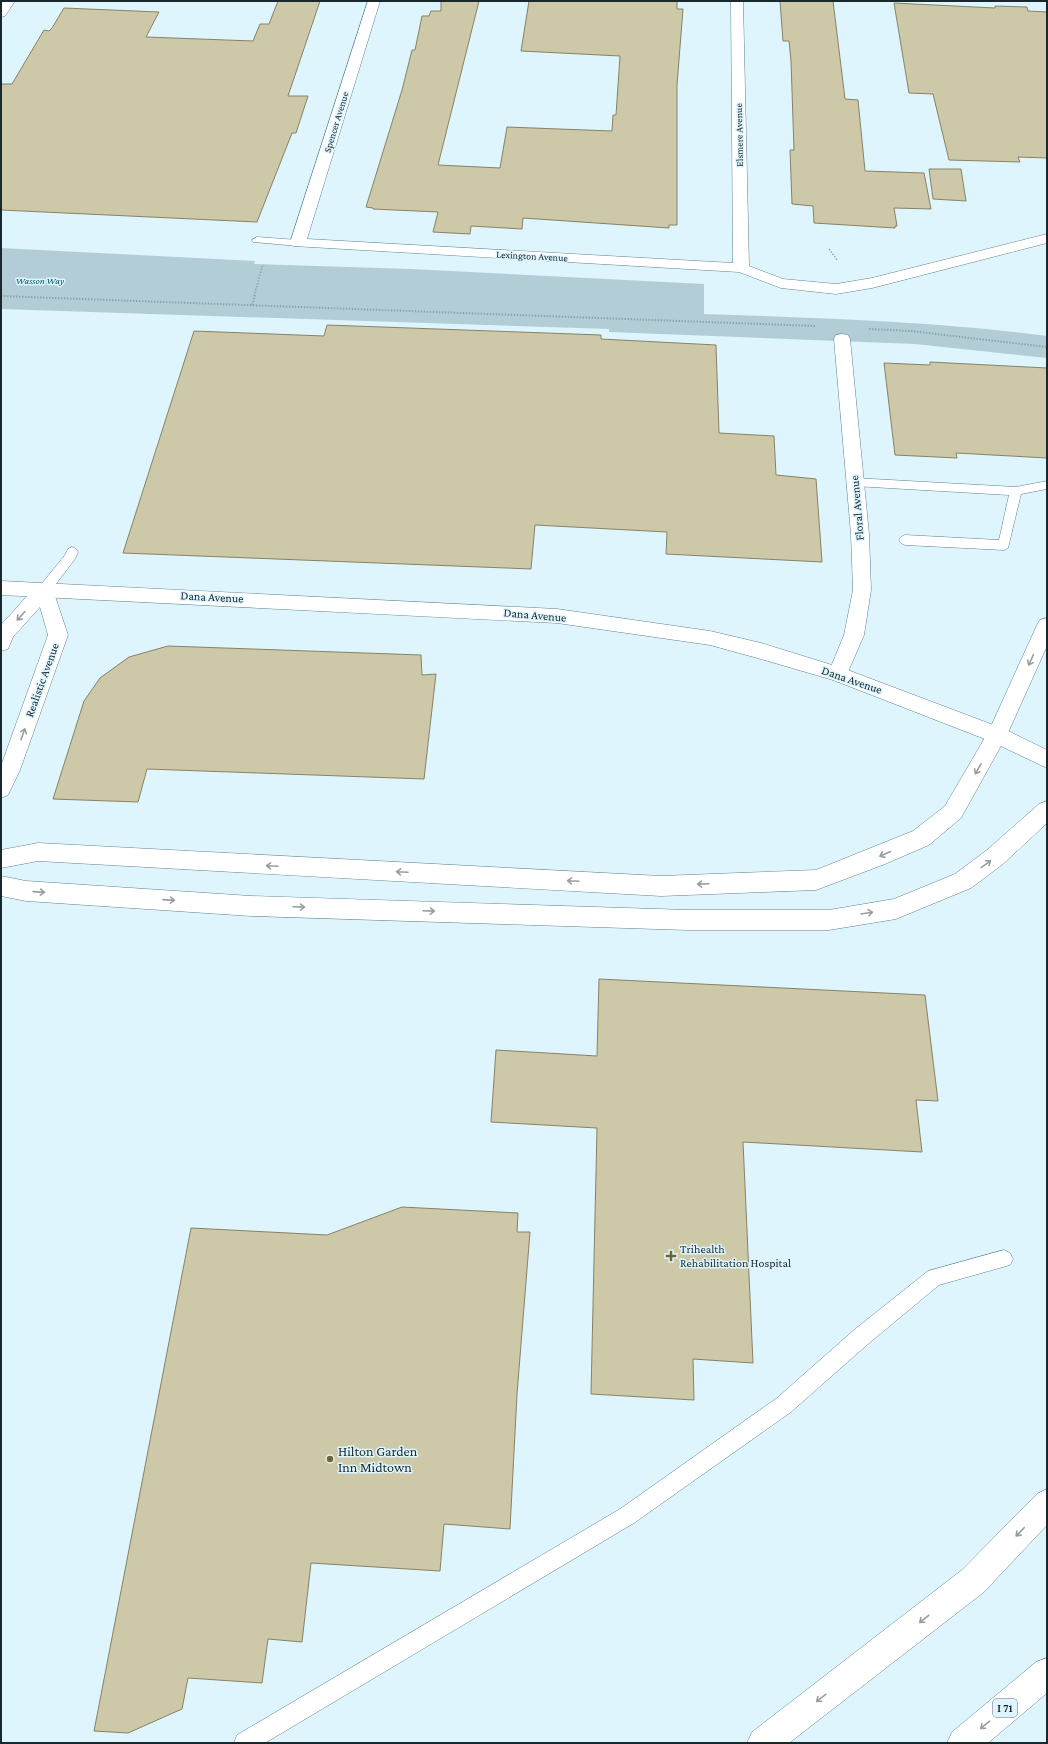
<svg xmlns="http://www.w3.org/2000/svg" width="1048" height="1744" font-family="'Crimson Pro',serif">
	<style>
		.green { fill: #b3cdd6 }
		.building { fill: #cdc8a7; stroke: #878264 }
		.lines { fill: none; stroke-linecap: round; stroke-linejoin: round }
		.lane-casing { stroke: #5f828f; stroke-width: 1 }
		.street-casing { stroke: #5f828f; stroke-width: 1 }
		.secondary-casing { stroke: #5f828f; stroke-width: 1 }
		.highway-casing { stroke: #5f828f; stroke-width: 1 }
		.path-far1 { stroke: #90a4ab; stroke-width: 1.5; stroke-dasharray: 1.5 1.5; stroke-linecap: butt }
		.path { stroke: #90a4ab; stroke-width: 2; stroke-dasharray: 1.5 1.5; stroke-linecap: butt }
		.lane { fill: #fff; fill-rule: evenodd }
		.street { fill: #fff; fill-rule: evenodd }
		.secondary { fill: #fff; fill-rule: evenodd }
		.highway { fill: #fff; fill-rule: evenodd }
		.oneway { stroke: #989ea0 }
		.poi-dot { fill: #6e6532; stroke: #def5fd; stroke-width: 1.5 }
		.labels { text-anchor: middle; dominant-baseline: central; stroke-width: 3; stroke-linejoin: round; paint-order: stroke }
		.far-street-label { font-size: 10px; fill: #19282d; stroke: #def5fd }
		.far-park-label { font-size: 10px; font-style: italic; fill: #00556a; stroke: #def5fd }
		.shield { fill: #def5fd; stroke: #54666b; stroke-width: 1 }
		.shield-label { font-size: 11px; font-weight: bold; fill: #19282d }
		.street-label { font-size: 12px; fill: #19282d; stroke: #def5fd }
		.poi-label { font-size: 12px; fill: #19282d; stroke: #def5fd; text-anchor: start }
		.near-poi-label { font-size: 14px; fill: #19282d; stroke: #def5fd; text-anchor: start }
	</style>
	<rect width="100%" height="100%" fill="#def5fd"/>
	<!-- green -->
	<path class="green" d="M 1,248 L 255,261 L 254,264 L 411,269 L 704,284 L 704,314 C 818,318 933,321 1047,336 L 1047,358 L 915,344 L 609,332 L 609,329 L 1,309 Z"/>
	<!-- building -->
	<path class="building" d="M 278,1 L 320,1 L 288,96 L 308,96 L 296,133 L 292,133 L 257,222 L 1,210 L 1,84 L 12,84 L 44,30 L 49,31 L 52,28 L 64,8 L 159,12 L 146,37 L 253,41 L 260,24 L 269,24 Z
		M 441,1 L 479,1 L 438,165 L 500,168 L 507,127 L 612,131 L 613,115 L 616,115 L 620,56 L 521,51 L 529,1 L 677,1 L 677,9 L 683,9 L 677,85 L 677,225 L 669,225 L 669,228 L 523,218 L 522,229 L 471,226 L 470,234 L 433,232 L 438,212 L 373,209 L 373,208 L 366,207 L 402,90 L 412,50 L 415,50 L 422,16 L 429,16 L 431,11 L 441,11 Z
		M 780,1 L 833,1 L 845,99 L 858,100 L 865,171 L 924,173 L 931,209 L 894,208 L 897,226 L 895,226 L 895,228 L 814,223 L 813,206 L 792,204 L 790,150 L 794,150 L 791,61 L 789,41 L 783,41 Z
		M 894,3 L 995,8 L 995,6 L 1027,7 L 1028,11 L 1047,12 L 1047,158 L 1018,157 L 1020,162 L 949,160 L 933,94 L 909,93 Z
		M 929,169 L 961,169 L 966,201 L 933,199 Z
		M 327,325 L 601,335 L 601,339 L 716,345 L 719,433 L 774,436 L 776,475 L 816,479 L 822,562 L 666,554 L 667,532 L 535,525 L 531,569 L 123,553 L 194,331 L 324,336 Z
		M 930,362 L 1047,368 L 1047,458 L 956,453 L 957,458 L 895,455 L 884,363 L 930,365 Z
		M 168,646 L 421,655 L 422,675 L 436,674 L 424,779 L 147,769 L 138,802 L 53,799 L 84,701 L 100,678 L 129,657 Z
		M 599,979 L 925,995 L 938,1101 L 916,1100 L 922,1152 L 743,1142 L 753,1363 L 693,1359 L 694,1400 L 591,1394 L 597,1128 L 491,1122 L 496,1050 L 597,1056 Z
		M 402,1207 L 518,1213 L 517,1232 L 530,1232 L 517,1394 L 510,1529 L 444,1524 L 440,1571 L 311,1563 L 302,1642 L 268,1639 L 262,1683 L 188,1678 L 182,1709 L 128,1733 L 94,1731 L 191,1228 L 327,1235 Z"/>
	<g class="lines">
		<!-- lane casing -->
		<g class="lane-casing">
			<path id="lane" d="M 257,237 L 298,240 L 303,243 L 298,246 L 253,242 L 252,240 Z
				M 854,478 L 1016,487 L 1047,481 L 1047,489 L 1021,494 L 1008,548 L 1004,550 L 905,545 L 901,543 L 899,540 L 901,537 L 905,535 L 999,540 L 1009,495 L 854,486 L 850,485 L 848,482 L 850,479 Z
				M 72,547 L 76,549 L 78,552 L 75,559 L 49,593 L 44,595 L 39,593 L 38,590 L 39,587 L 65,555 L 68,549 Z
				M 1004,1250 L 1010,1253 L 1013,1259 L 1010,1265 L 939,1285 L 868,1344 L 791,1412 L 634,1523 L 265,1743 L 234,1743 L 237,1735 L 620,1509 L 777,1398 L 854,1330 L 928,1271 Z"/>
		</g>
		<!-- street casing -->
		<g class="street-casing">
			<path id="street" d="M 3,1 L 15,1 L 5,16 L 1,17 L 1,4 Z
				M 368,1 L 380,1 L 307,239 L 733,263 L 731,1 L 743,1 L 749,266 L 783,279 L 836,284 L 872,278 L 1047,234 L 1047,243 L 872,288 L 836,294 L 781,288 L 739,272 L 293,246 L 290,243 Z
				M 842,334 L 848,335 L 850,339 L 869,534 L 871,590 L 864,635 L 845,679 L 838,682 L 831,679 L 828,674 L 844,635 L 853,590 L 851,534 L 834,339 L 836,335 Z
				M 44,583 L 51,585 L 53,590 L 68,635 L 20,770 L 8,795 L 1,798 L 1,766 L 48,635 L 40,607 L 13,637 L 8,649 L 1,651 L 1,625 L 37,585 Z
				M 997,727 L 1004,729 L 1007,735 L 961,818 L 929,845 L 885,864 L 816,890 L 661,896 L 38,861 L 1,868 L 1,850 L 38,843 L 661,876 L 816,870 L 913,831 L 945,806 L 990,729 Z
				M 1047,801 L 1047,823 L 1003,864 L 971,888 L 896,919 L 829,930 L 688,930 L 251,916 L 26,901 L 1,896 L 1,876 L 26,881 L 251,896 L 688,910 L 829,910 L 894,899 L 955,874 L 987,850 L 1039,804 Z"/>
		</g>
		<!-- secondary casing -->
		<g class="secondary-casing">
			<path id="secondary" d="M 1,581 L 557,609 L 710,631 L 761,643 L 845,669 L 1004,729 L 1047,750 L 1047,768 L 990,741 L 833,680 L 761,659 L 710,645 L 557,623 L 1,595 Z"/>
		</g>
		<!-- highway casing -->
		<g class="highway-casing">
			<path id="highway" d="M 1047,618 L 1047,646 L 1007,735 L 1004,741 L 997,743 L 990,741 L 987,735 L 1037,625 L 1040,620 Z
				M 1047,1489 L 1047,1525 L 984,1592 L 789,1743 L 747,1743 L 752,1732 L 962,1570 L 1037,1494 Z
				M 1047,1658 L 1047,1693 L 988,1743 L 947,1743 L 952,1732 L 1036,1662 Z"/>
		</g>
		<!-- path-far1 -->
		<path class="path-far1" d="M 829,249 L 838,261
			M 254,296 L 263,264"/>
		<!-- path -->
		<path class="path" d="M 1,296 L 816,326
			M 252,305 L 255,295
			M 869,329 L 911,331 L 1047,347"/>
		<!-- lane -->
		<use href="#lane" class="lane"/>
		<!-- street -->
		<use href="#street" class="street"/>
		<!-- secondary -->
		<use href="#secondary" class="secondary"/>
		<!-- highway -->
		<use href="#highway" class="highway"/>
	</g>
	<!-- one-way arrows -->
	<defs><path id="oneway-shaft" d="M-6 0H5M1.5-3L5.5 0L1.5 3" fill="none" stroke-width="1.6" stroke-linecap="round" stroke-linejoin="round"/></defs>
	<g class="oneway">
		<use href="#oneway-shaft" transform="translate(21 616) rotate(132)"/>
		<use href="#oneway-shaft" transform="translate(1031 660) rotate(114)"/>
		<use href="#oneway-shaft" transform="translate(23 734) rotate(-70)"/>
		<use href="#oneway-shaft" transform="translate(978 769) rotate(120)"/>
		<use href="#oneway-shaft" transform="translate(885 854) rotate(156)"/>
		<use href="#oneway-shaft" transform="translate(986 864) rotate(-36)"/>
		<use href="#oneway-shaft" transform="translate(272 866) rotate(-177)"/>
		<use href="#oneway-shaft" transform="translate(402 872) rotate(-177)"/>
		<use href="#oneway-shaft" transform="translate(573 881) rotate(-177)"/>
		<use href="#oneway-shaft" transform="translate(703 884) rotate(178)"/>
		<use href="#oneway-shaft" transform="translate(39 892) rotate(4)"/>
		<use href="#oneway-shaft" transform="translate(169 900) rotate(4)"/>
		<use href="#oneway-shaft" transform="translate(299 907) rotate(2)"/>
		<use href="#oneway-shaft" transform="translate(429 911) rotate(2)"/>
		<use href="#oneway-shaft" transform="translate(867 913) rotate(-9)"/>
		<use href="#oneway-shaft" transform="translate(1020 1532) rotate(134)"/>
		<use href="#oneway-shaft" transform="translate(924 1619) rotate(142)"/>
		<use href="#oneway-shaft" transform="translate(821 1698) rotate(142)"/>
		<use href="#oneway-shaft" transform="translate(985 1725) rotate(140)"/>
	</g>
	<!-- markers -->
	<g class="poi-dot">
		<path d="M669 1250h4v4h4v4h-4v4h-4v-4h-4v-4h4z"/>
		<circle cx="330" cy="1459" r="4"/>
	</g>
	<g class="labels">
		<!-- far-street labels -->
		<g class="far-street-label">
			<text transform="translate(336 122) rotate(-73)">Spencer Avenue</text>
			<text transform="translate(739 135) rotate(-91)">Elsmere Avenue</text>
			<text transform="translate(532 256) rotate(3)">Lexington Avenue</text>
		</g>
		<!-- far-park labels -->
		<g class="far-park-label">
			<text x="40" y="280">Wasson Way</text>
		</g>
		<!-- shield labels -->
		<rect class="shield" x="993" y="1699" width="24" height="18" rx="3"/>
		<g class="shield-label">
			<text x="1005" y="1708">I 71</text>
		</g>
		<!-- street labels -->
		<g class="street-label">
			<text transform="translate(857 508) rotate(-95)">Floral Avenue</text>
			<text transform="translate(212 597) rotate(3)">Dana Avenue</text>
			<text transform="translate(535 615) rotate(5)">Dana Avenue</text>
			<text transform="translate(42 680) rotate(-70)">Realistic Avenue</text>
			<text transform="translate(852 680) rotate(19)">Dana Avenue</text>
		</g>
		<!-- poi labels -->
		<g class="poi-label">
			<text x="680" y="1249">Trihealth<tspan x="680" dy="14">Rehabilitation Hospital</tspan></text>
		</g>
		<!-- near-poi labels -->
		<g class="near-poi-label">
			<text x="338" y="1451">Hilton Garden<tspan x="338" dy="16">Inn Midtown</tspan></text>
		</g>
	</g>
	<!-- border -->
	<rect width="1048" height="1744" fill="none" stroke="#19282d" stroke-width="4"/>
</svg>
